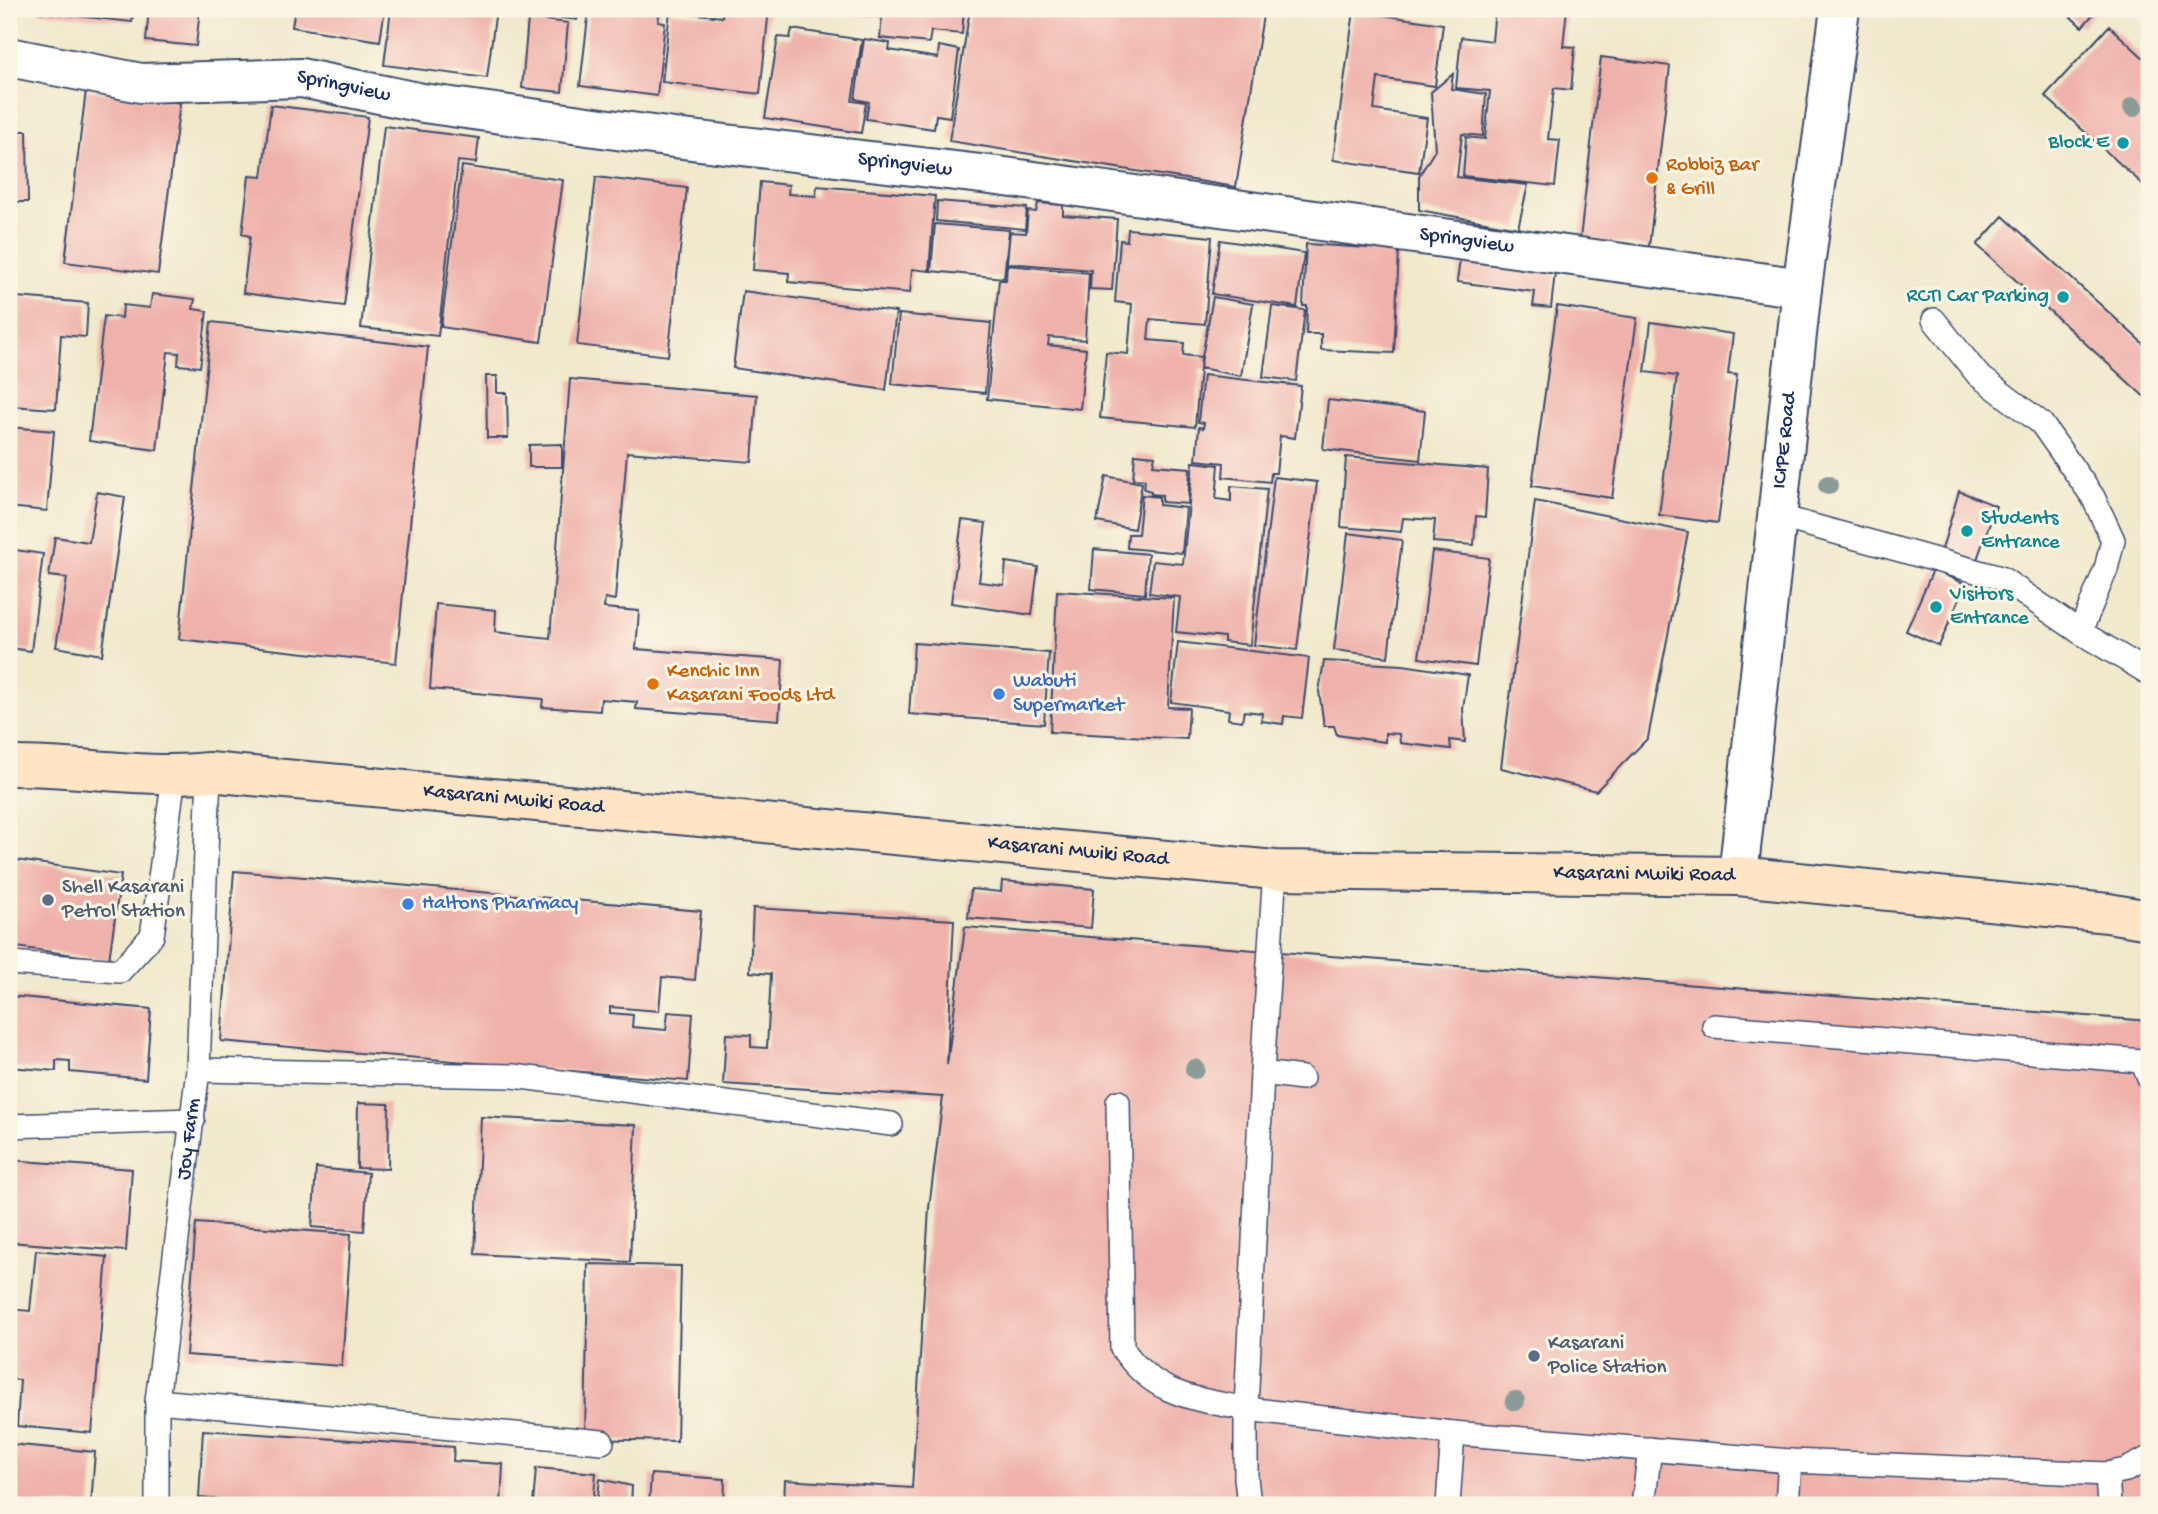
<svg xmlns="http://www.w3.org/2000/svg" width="2158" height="1514" font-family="'Gochi Hand',sans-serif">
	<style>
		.building { fill: #efb2ab }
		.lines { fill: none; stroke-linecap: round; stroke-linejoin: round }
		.service-casing { stroke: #3b4b6e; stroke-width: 26 }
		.minor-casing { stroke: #3b4b6e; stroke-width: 42 }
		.secondary-casing { stroke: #3b4b6e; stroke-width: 42 }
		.service { stroke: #fff; stroke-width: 23 }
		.minor { stroke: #fff; stroke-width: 38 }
		.secondary { stroke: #fde5c5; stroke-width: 38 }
		.tree { fill: #8a9b98 }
		.culture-dot { fill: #0f9aa8; stroke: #fcf5e5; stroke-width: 2.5 }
		.food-dot { fill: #e8710a; stroke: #fcf5e5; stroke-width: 2.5 }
		.shop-dot { fill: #3f7fe0; stroke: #fcf5e5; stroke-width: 2.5 }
		.service-dot { fill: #5c6f8a; stroke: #fcf5e5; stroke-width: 2.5 }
		.labels { text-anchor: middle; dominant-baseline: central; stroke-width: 6; stroke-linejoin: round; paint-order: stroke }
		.street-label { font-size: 21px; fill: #1b2f5e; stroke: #fcf5e5 }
		.culture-label { font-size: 21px; fill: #0d838f; stroke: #fcf5e5; text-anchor: end }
		.food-label { font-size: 21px; fill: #c56008; stroke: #fcf5e5; text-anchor: start }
		.shop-label { font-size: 21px; fill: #366cbe; stroke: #fcf5e5; text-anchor: start }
		.service-label { font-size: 21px; fill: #4e5e75; stroke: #fcf5e5; text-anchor: start }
	</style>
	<rect width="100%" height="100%" fill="#fcf5e5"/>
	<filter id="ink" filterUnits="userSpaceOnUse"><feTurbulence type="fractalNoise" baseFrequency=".0143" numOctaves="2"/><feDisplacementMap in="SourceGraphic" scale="14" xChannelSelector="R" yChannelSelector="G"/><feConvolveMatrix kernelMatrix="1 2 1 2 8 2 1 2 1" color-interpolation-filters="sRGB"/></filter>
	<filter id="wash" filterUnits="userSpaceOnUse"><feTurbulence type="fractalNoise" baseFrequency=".00686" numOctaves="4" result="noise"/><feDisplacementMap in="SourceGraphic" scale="28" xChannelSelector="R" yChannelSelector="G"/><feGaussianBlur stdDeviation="1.57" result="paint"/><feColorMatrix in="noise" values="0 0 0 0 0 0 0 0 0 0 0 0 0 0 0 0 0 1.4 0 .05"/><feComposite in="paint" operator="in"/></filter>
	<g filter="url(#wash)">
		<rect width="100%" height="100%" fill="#f0e9cc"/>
		<g id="blocks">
			<!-- building -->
			<path class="building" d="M 39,9 L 134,9 L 132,22 L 39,12 Z
				M 149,9 L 200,9 L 196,46 L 146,41 Z
				M 295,9 L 385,9 L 380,41 L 292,27 Z
				M 391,9 L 496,9 L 487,78 L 384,65 Z
				M 530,9 L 578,9 L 577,20 L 529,14 Z
				M 589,9 L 660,9 L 658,22 L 665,23 L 657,96 L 580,86 Z
				M 723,9 L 769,9 L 760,94 L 662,82 L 670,11 L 722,17 Z
				M 794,9 L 871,9 L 870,16 L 794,11 Z
				M 872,9 L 964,9 L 962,34 L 931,31 L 929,43 L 880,38 L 882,17 L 872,16 Z
				M 970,9 L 1264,9 L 1236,187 L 949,141 Z
				M 1495,9 L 1567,9 L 1563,46 L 1575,47 L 1571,90 L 1554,88 L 1548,139 L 1560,140 L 1555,186 L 1463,176 L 1466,137 L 1485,139 L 1490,91 L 1456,88 L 1461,37 L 1492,41 Z
				M 2062,9 L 2098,9 L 2082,27 Z
				M 1354,11 L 1443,24 L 1435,86 L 1378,78 L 1374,110 L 1427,118 L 1419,172 L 1333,160 Z
				M 528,18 L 568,23 L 562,92 L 522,88 Z
				M 2109,26 L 2149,63 L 2149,190 L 2045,96 Z
				M 792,29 L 862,40 L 852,101 L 866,103 L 861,133 L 765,118 L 778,37 L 790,38 Z
				M 864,39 L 890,43 L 889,50 L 938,58 L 939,46 L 959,50 L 950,117 L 936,115 L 934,129 L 866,119 L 869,102 L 855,99 Z
				M 1601,57 L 1670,66 L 1649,247 L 1580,239 Z
				M 1453,74 L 1451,89 L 1486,94 L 1483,136 L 1462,134 L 1457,177 L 1528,185 L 1518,228 L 1419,210 L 1419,176 L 1435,150 L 1431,92 Z
				M 86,90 L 180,103 L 158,274 L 65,262 Z
				M 271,105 L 368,117 L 344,306 L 243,293 L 250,236 L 242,234 L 249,176 L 262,177 Z
				M 384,126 L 479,138 L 476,163 L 458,161 L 438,336 L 361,328 Z
				M 9,131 L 27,131 L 28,202 L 9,202 Z
				M 462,166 L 563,180 L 541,342 L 441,327 Z
				M 596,177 L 687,188 L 668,356 L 577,345 Z
				M 760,182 L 789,185 L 788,194 L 816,196 L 817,186 L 935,196 L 929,271 L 912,269 L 910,293 L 788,282 L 789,273 L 753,270 Z
				M 937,201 L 1027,208 L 1025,229 L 936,221 Z
				M 1038,203 L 1063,205 L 1063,215 L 1117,219 L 1112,290 L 1090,289 L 1091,270 L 1007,263 L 1010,232 L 1026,233 L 1028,211 L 1036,212 Z
				M 2003,216 L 2149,349 L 2149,401 L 1977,245 Z
				M 935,224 L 1009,230 L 1004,278 L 931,271 Z
				M 1128,229 L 1212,237 L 1205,324 L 1150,319 L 1148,340 L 1184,343 L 1183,355 L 1201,357 L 1195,427 L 1100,418 L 1106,352 L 1128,354 L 1132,304 L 1115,302 L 1120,240 L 1127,241 Z
				M 1220,240 L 1304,253 L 1297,307 L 1212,294 Z
				M 1306,244 L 1399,250 L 1394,353 L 1321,350 L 1321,334 L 1306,334 L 1307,306 L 1303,306 Z
				M 9,248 L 14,248 L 11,305 L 9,305 Z
				M 1461,251 L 1556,263 L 1551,308 L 1533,306 L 1535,292 L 1457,282 Z
				M 1007,265 L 1089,273 L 1085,340 L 1049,337 L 1048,345 L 1086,349 L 1080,409 L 987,399 L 999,280 L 1006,280 Z
				M 743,291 L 896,312 L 886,390 L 733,368 Z
				M 152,294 L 195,299 L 193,309 L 207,311 L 200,367 L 178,365 L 179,353 L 168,352 L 157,450 L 89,441 L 104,316 L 122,318 L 123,305 L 150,308 Z
				M 17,297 L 88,303 L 86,337 L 61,335 L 56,409 L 10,406 Z
				M 1213,297 L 1253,304 L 1241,376 L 1200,368 Z
				M 1272,306 L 1305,310 L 1296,381 L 1263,377 Z
				M 1557,306 L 1637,318 L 1612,498 L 1532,486 Z
				M 899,314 L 991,323 L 985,393 L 892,384 Z
				M 211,322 L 428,347 L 396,663 L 179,639 Z
				M 1651,322 L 1733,334 L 1728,374 L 1737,375 L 1718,523 L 1659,515 L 1677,376 L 1645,372 Z
				M 1203,375 L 1301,386 L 1295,438 L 1280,436 L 1276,473 L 1271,473 L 1270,482 L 1223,477 L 1224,463 L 1196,460 L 1199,427 L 1203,428 L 1204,423 L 1198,422 Z
				M 486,376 L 497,376 L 497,393 L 507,393 L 508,438 L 487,438 Z
				M 570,379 L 757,395 L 752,462 L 627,452 L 615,600 L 605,598 L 604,608 L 639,611 L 636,649 L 783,660 L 779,720 L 636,709 L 637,702 L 601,699 L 600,711 L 542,707 L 543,699 L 430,689 L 436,604 L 496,610 L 495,632 L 550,638 Z
				M 1328,400 L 1425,411 L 1420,460 L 1323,449 Z
				M 9,427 L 54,431 L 47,511 L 9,507 Z
				M 562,444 L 562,467 L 529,467 L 529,445 Z
				M 1135,454 L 1155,456 L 1153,465 L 1190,468 L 1188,504 L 1162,502 L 1162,495 L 1151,494 L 1151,491 L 1144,489 L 1145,480 L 1133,479 Z
				M 1346,457 L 1488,469 L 1485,517 L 1476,516 L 1474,545 L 1433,542 L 1435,520 L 1403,518 L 1401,532 L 1341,527 Z
				M 1193,462 L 1219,465 L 1216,499 L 1231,501 L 1231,486 L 1267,489 L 1250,645 L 1224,642 L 1224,637 L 1176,632 L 1180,597 L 1149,593 L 1153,561 L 1183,564 Z
				M 1106,476 L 1142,483 L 1134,529 L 1097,522 Z
				M 1274,477 L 1317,482 L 1297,650 L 1254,645 Z
				M 1959,491 L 1996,506 L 1975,565 L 1940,556 Z
				M 97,492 L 125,497 L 102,655 L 56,647 L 67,578 L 49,576 L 55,537 L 89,542 Z
				M 1142,495 L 1159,497 L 1159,505 L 1186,508 L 1182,553 L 1127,548 L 1128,534 L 1138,534 Z
				M 1535,501 L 1688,532 L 1648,738 L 1596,791 L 1501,768 Z
				M 962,520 L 986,523 L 979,582 L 1004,585 L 1006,562 L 1038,567 L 1032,615 L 951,603 Z
				M 1348,533 L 1402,540 L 1388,657 L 1334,650 Z
				M 9,549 L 43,554 L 31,651 L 9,648 Z
				M 1094,549 L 1148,554 L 1145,594 L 1091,589 Z
				M 1432,551 L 1489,558 L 1476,666 L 1419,658 Z
				M 1933,570 L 1966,584 L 1939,646 L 1906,631 Z
				M 1057,591 L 1174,598 L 1168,707 L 1189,708 L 1187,739 L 1050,732 Z
				M 1178,642 L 1309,658 L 1302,718 L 1284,716 L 1283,724 L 1261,721 L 1262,713 L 1244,711 L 1242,721 L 1228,719 L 1229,710 L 1171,702 Z
				M 914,643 L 1049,653 L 1044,724 L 909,714 Z
				M 1324,661 L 1403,665 L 1468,675 L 1463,709 L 1465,742 L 1450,740 L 1451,749 L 1400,743 L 1399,734 L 1385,733 L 1385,742 L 1337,735 L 1334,726 L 1324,726 L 1319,691 Z
				M 9,859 L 121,875 L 109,960 L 9,946 Z
				M 234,871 L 701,911 L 695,980 L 662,977 L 659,1011 L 610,1007 L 610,1013 L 633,1015 L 632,1027 L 666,1030 L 668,1012 L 693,1014 L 688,1081 L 221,1041 Z
				M 1002,881 L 1094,889 L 1091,928 L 968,918 L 971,889 L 1001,892 Z
				M 753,908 L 954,920 L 947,1065 L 965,927 L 2149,1021 L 2149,1505 L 784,1505 L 785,1480 L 912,1488 L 929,1208 L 943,1097 L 723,1084 L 726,1034 L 751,1035 L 751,1047 L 767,1048 L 771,974 L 750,972 Z
				M 9,996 L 151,1009 L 146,1079 L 70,1072 L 70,1061 L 56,1060 L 56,1071 L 9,1067 Z
				M 358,1103 L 389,1104 L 388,1169 L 357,1168 Z
				M 481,1117 L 636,1125 L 630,1262 L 475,1254 Z
				M 9,1160 L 132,1169 L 126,1251 L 9,1242 Z
				M 316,1168 L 368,1173 L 364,1231 L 312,1227 Z
				M 196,1223 L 351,1234 L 342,1366 L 186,1355 Z
				M 36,1250 L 107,1257 L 92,1433 L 17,1426 L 20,1380 L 9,1379 L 9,1309 L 30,1311 Z
				M 588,1264 L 681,1266 L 677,1441 L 585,1439 Z
				M 203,1430 L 454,1447 L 453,1461 L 503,1464 L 501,1505 L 237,1505 L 237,1501 L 199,1498 Z
				M 9,1444 L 95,1452 L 91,1505 L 9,1505 Z
				M 536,1468 L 596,1473 L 593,1505 L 533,1505 Z
				M 651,1474 L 725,1479 L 724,1505 L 649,1505 Z
				M 600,1479 L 632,1486 L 631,1505 L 597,1505 Z"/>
		</g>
	</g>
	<g filter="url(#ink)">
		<use href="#blocks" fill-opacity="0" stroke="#3b4b6e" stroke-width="2"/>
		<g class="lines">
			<!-- service casing -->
			<g class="service-casing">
				<g id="service">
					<path d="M 1934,320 L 1978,375 L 2041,423 L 2093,497 L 2113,540 L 2106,569 L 2080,632"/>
					<path d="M 1777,516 L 2001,578 L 2080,632 L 2149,673"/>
					<path d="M 1275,870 L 1262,1073 L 1246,1409 L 1453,1433 L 1448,1505"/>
					<path d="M 9,963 L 120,971 L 152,936 L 174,776"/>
					<path d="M 1714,1026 L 2142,1061 L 2149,1078"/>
					<path d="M 198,1070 L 513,1076 L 891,1124"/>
					<path d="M 1262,1073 L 1302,1078"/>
					<path d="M 1118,1102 L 1122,1348 C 1154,1396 1193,1398 1246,1409 L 1246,1477 L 1249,1505"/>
					<path d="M 9,1126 L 193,1120"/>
					<path d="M 157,1401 L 602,1442"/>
					<path d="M 1453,1433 L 1790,1461 L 2107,1474 L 2126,1470 L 2149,1458"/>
					<path d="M 2107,1474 L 2109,1505"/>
					<path id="s1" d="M 157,1505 L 157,1401 L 198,1070 L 209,772"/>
					<path d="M 1643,1505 L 1650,1449"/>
					<path d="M 1787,1505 L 1790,1461"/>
				</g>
			</g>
			<!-- minor casing -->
			<g class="minor-casing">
				<g id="minor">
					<path id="s2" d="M 9,57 L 141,83 L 301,78 L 423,103 L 674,138 L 998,176 L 1802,288"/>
					<path id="s3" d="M 1738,876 L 1802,288 L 1840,9"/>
				</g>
			</g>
			<!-- secondary casing -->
			<g class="secondary-casing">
				<g id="secondary">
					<path id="s4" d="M 9,766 C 76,765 143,779 209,772 L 1275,870 L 1738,876 L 2108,913 L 2149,920"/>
				</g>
			</g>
			<!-- service -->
			<use href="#service" class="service"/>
			<!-- minor -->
			<use href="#minor" class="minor"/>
			<!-- secondary -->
			<use href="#secondary" class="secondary"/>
		</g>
		<!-- trees -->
		<g class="tree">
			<circle cx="2133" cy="107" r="10"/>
			<circle cx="1828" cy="485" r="10"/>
			<circle cx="1195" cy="1069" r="10"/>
			<circle cx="1515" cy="1401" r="10"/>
		</g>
	</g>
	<!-- markers -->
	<g class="culture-dot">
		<circle cx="2123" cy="143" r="7"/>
		<circle cx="2063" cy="297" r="7"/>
		<circle cx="1967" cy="531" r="7"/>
		<circle cx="1936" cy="607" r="7"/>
	</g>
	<g class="food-dot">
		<circle cx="1652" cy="178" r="7"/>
		<circle cx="653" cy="684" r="7"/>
	</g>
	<g class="shop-dot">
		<circle cx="999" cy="694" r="7"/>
		<circle cx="408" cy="904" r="7"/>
	</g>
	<g class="service-dot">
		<circle cx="48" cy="900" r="7"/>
		<circle cx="1534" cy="1356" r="7"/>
	</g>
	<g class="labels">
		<!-- street labels -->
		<g class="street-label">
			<text stroke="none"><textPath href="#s2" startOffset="338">Springview</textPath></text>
			<text stroke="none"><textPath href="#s2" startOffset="905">Springview</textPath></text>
			<text stroke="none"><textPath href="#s2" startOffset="1472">Springview</textPath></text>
			<text stroke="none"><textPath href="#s3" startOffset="438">ICIPE Road</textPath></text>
			<text stroke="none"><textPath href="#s4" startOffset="506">Kasarani Mwiki Road</textPath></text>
			<text stroke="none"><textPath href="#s4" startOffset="1073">Kasarani Mwiki Road</textPath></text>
			<text stroke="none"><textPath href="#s4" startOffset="1640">Kasarani Mwiki Road</textPath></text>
			<text stroke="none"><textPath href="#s1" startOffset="368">Joy Farm</textPath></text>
		</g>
		<!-- culture labels -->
		<g class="culture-label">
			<text x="2109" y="143">Block E</text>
			<text x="2049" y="297">RCTI Car Parking</text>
			<text x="1981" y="519" text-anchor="start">Students<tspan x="1981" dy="24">Entrance</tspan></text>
			<text x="1950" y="595" text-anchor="start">Visitors<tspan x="1950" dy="24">Entrance</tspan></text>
		</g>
		<!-- food labels -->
		<g class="food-label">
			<text x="1666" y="166">Robbiz Bar<tspan x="1666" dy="24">&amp; Grill</tspan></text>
			<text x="667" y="672">Kenchic Inn<tspan x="667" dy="24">Kasarani Foods Ltd</tspan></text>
		</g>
		<!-- shop labels -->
		<g class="shop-label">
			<text x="1013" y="682">Wabuti<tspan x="1013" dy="24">Supermarket</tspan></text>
			<text x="422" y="904">Haltons Pharmacy</text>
		</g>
		<!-- service labels -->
		<g class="service-label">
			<text x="62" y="888">Shell Kasarani<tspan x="62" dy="24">Petrol Station</tspan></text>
			<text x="1548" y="1344">Kasarani<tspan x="1548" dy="24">Police Station</tspan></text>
		</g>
	</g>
	<!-- margin -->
	<rect width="2158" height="1514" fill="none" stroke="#fcf5e5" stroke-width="35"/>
</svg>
